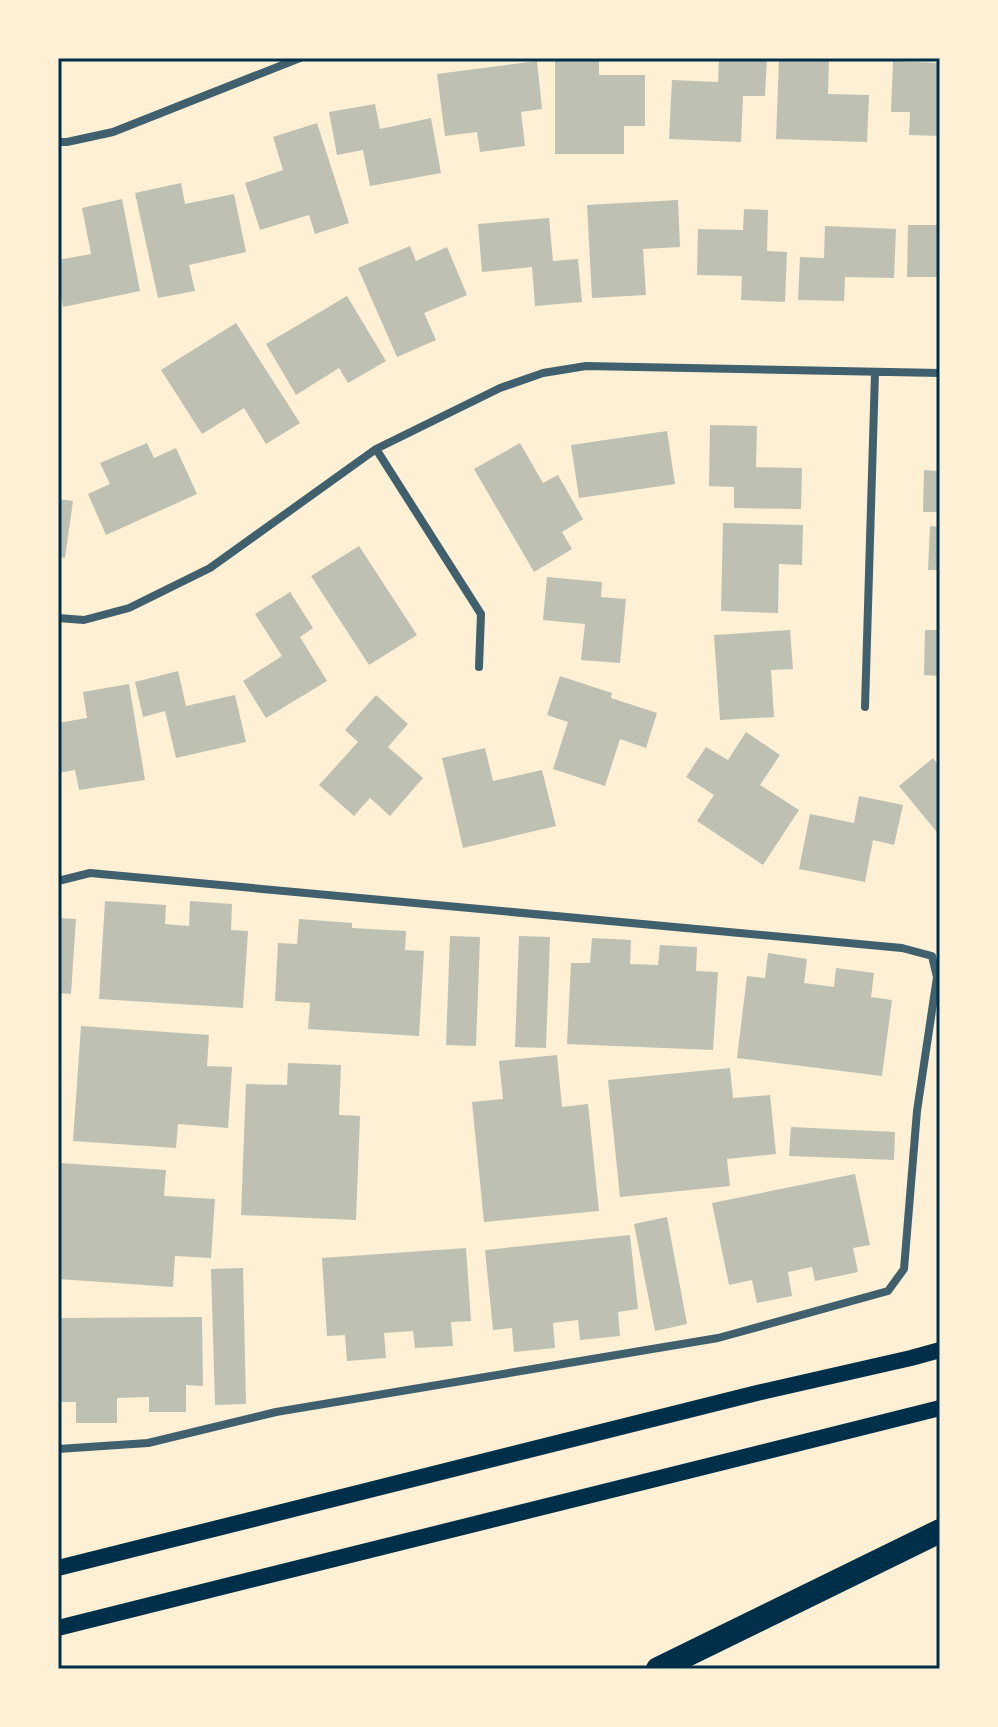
<svg xmlns="http://www.w3.org/2000/svg" width="998" height="1727" font-family="'Noto Sans',sans-serif">
	<style>
		.building { fill: #bec0b2 }
		.lines { fill: none; stroke-linecap: round; stroke-linejoin: round }
		.minor { stroke: #3f606c; stroke-width: 8 }
		.secondary { stroke: #003049; stroke-width: 16 }
		.motorway { stroke: #003049; stroke-width: 24 }
		.neatline { fill: none; stroke: #003049; stroke-width: 3 }
	</style>
	<rect width="100%" height="100%" fill="#fdf0d5"/>
	<!-- building -->
	<path class="building" d="M 555,58 L 599,58 L 599,75 L 645,75 L 645,126 L 624,126 L 624,154 L 555,154 Z
		M 719,58 L 767,58 L 765,96 L 743,96 L 741,142 L 669,139 L 672,80 L 718,82 Z
		M 779,58 L 829,58 L 828,94 L 869,95 L 867,142 L 776,139 Z
		M 537,61 L 542,109 L 521,112 L 525,146 L 480,152 L 477,132 L 445,136 L 437,74 Z
		M 893,61 L 940,63 L 940,136 L 909,135 L 910,112 L 891,112 Z
		M 375,104 L 380,129 L 431,118 L 441,173 L 370,186 L 363,150 L 337,155 L 329,112 Z
		M 317,123 L 349,223 L 315,234 L 309,215 L 260,230 L 245,183 L 283,170 L 273,137 Z
		M 181,183 L 185,204 L 234,194 L 246,252 L 189,265 L 195,291 L 158,298 L 135,193 Z
		M 122,199 L 140,291 L 63,307 L 58,282 L 58,260 L 91,254 L 82,208 Z
		M 678,200 L 680,247 L 643,249 L 646,295 L 592,298 L 587,205 Z
		M 744,209 L 768,210 L 767,251 L 787,252 L 785,302 L 741,300 L 742,276 L 697,275 L 698,229 L 743,230 Z
		M 549,218 L 553,261 L 578,259 L 582,302 L 535,306 L 532,267 L 482,272 L 478,224 Z
		M 908,225 L 940,225 L 940,277 L 907,277 Z
		M 825,226 L 896,229 L 894,278 L 845,277 L 844,301 L 798,300 L 800,257 L 824,258 Z
		M 410,246 L 416,261 L 447,247 L 467,295 L 424,313 L 436,340 L 397,357 L 358,268 Z
		M 347,296 L 386,361 L 348,383 L 339,368 L 296,395 L 266,344 Z
		M 236,323 L 300,423 L 266,444 L 244,408 L 202,434 L 161,370 Z
		M 710,425 L 757,426 L 756,467 L 802,468 L 801,509 L 734,508 L 734,487 L 709,486 Z
		M 667,431 L 675,484 L 579,498 L 571,445 Z
		M 147,443 L 154,458 L 176,448 L 197,494 L 106,535 L 88,494 L 110,484 L 100,463 Z
		M 520,443 L 543,483 L 558,475 L 583,519 L 562,532 L 572,549 L 534,572 L 474,469 Z
		M 924,470 L 940,471 L 940,512 L 923,512 Z
		M 58,499 L 73,501 L 65,558 L 58,557 Z
		M 723,523 L 803,525 L 802,565 L 779,564 L 778,613 L 721,611 Z
		M 930,526 L 940,527 L 940,570 L 928,570 Z
		M 359,546 L 417,635 L 369,665 L 311,576 Z
		M 547,577 L 602,582 L 601,597 L 626,599 L 620,663 L 581,660 L 585,624 L 543,620 Z
		M 290,592 L 313,628 L 300,637 L 327,681 L 266,718 L 243,681 L 282,656 L 255,614 Z
		M 790,630 L 793,669 L 771,670 L 774,717 L 720,720 L 714,635 Z
		M 925,630 L 940,630 L 940,676 L 924,675 Z
		M 178,671 L 186,706 L 235,695 L 246,742 L 176,758 L 165,711 L 143,717 L 135,682 Z
		M 560,676 L 612,693 L 611,698 L 657,713 L 646,748 L 620,739 L 605,786 L 553,769 L 568,722 L 547,715 Z
		M 129,684 L 145,780 L 79,790 L 75,770 L 58,773 L 58,723 L 87,718 L 83,692 Z
		M 376,695 L 408,724 L 388,747 L 423,778 L 390,816 L 370,798 L 354,816 L 319,785 L 358,742 L 345,730 Z
		M 746,732 L 780,755 L 760,785 L 799,810 L 763,865 L 697,821 L 714,795 L 686,777 L 706,747 L 728,760 Z
		M 485,748 L 493,781 L 542,770 L 556,826 L 463,848 L 442,758 Z
		M 933,758 L 940,767 L 940,836 L 899,786 Z
		M 859,796 L 903,805 L 894,845 L 873,840 L 865,882 L 799,869 L 810,814 L 854,823 Z
		M 105,901 L 166,905 L 165,924 L 189,926 L 190,901 L 232,904 L 231,930 L 248,931 L 243,1008 L 99,999 Z
		M 58,918 L 76,919 L 71,994 L 58,993 Z
		M 299,919 L 352,923 L 352,928 L 406,931 L 405,950 L 424,951 L 419,1036 L 308,1029 L 310,1003 L 275,1001 L 278,943 L 297,944 Z
		M 450,936 L 480,937 L 476,1046 L 446,1045 Z
		M 519,936 L 550,937 L 546,1048 L 515,1047 Z
		M 592,938 L 631,940 L 630,964 L 658,965 L 660,945 L 697,947 L 696,971 L 718,972 L 713,1050 L 567,1044 L 571,963 L 590,963 Z
		M 768,953 L 807,959 L 804,983 L 834,987 L 836,968 L 874,973 L 871,997 L 892,1000 L 882,1076 L 737,1058 L 747,976 L 765,978 Z
		M 81,1026 L 209,1035 L 207,1066 L 232,1067 L 228,1128 L 178,1124 L 176,1148 L 73,1141 Z
		M 557,1055 L 562,1107 L 588,1104 L 599,1211 L 484,1222 L 472,1102 L 503,1099 L 499,1061 Z
		M 288,1063 L 341,1065 L 339,1115 L 360,1116 L 356,1220 L 241,1215 L 246,1084 L 287,1085 Z
		M 730,1068 L 733,1098 L 770,1095 L 776,1154 L 727,1159 L 730,1186 L 620,1197 L 608,1080 Z
		M 791,1127 L 895,1132 L 894,1160 L 789,1156 Z
		M 59,1163 L 166,1170 L 164,1196 L 215,1199 L 211,1258 L 175,1256 L 173,1287 L 58,1279 Z
		M 855,1174 L 870,1245 L 853,1248 L 858,1272 L 815,1281 L 812,1267 L 788,1272 L 792,1296 L 757,1303 L 752,1280 L 729,1285 L 712,1203 Z
		M 667,1217 L 687,1324 L 655,1331 L 634,1224 Z
		M 630,1235 L 638,1309 L 618,1312 L 620,1336 L 580,1340 L 578,1320 L 553,1323 L 555,1348 L 514,1352 L 512,1328 L 493,1330 L 485,1250 Z
		M 466,1248 L 471,1321 L 451,1322 L 453,1346 L 415,1348 L 413,1331 L 384,1333 L 386,1358 L 347,1361 L 345,1335 L 327,1336 L 322,1258 Z
		M 243,1268 L 246,1404 L 215,1405 L 211,1269 Z
		M 202,1317 L 203,1386 L 186,1385 L 186,1412 L 149,1412 L 149,1397 L 117,1398 L 117,1423 L 76,1423 L 76,1402 L 58,1402 L 58,1318 Z"/>
	<g class="lines">
		<!-- minor -->
		<path class="minor" d="M 58,142 L 67,142 L 113,132 L 300,58
			M 376,449 L 481,614 L 479,667
			M 58,618 L 84,620 L 129,608 L 210,568 L 376,449 L 500,388 L 543,373 L 586,366 L 940,373
			M 865,707 L 875,373
			M 58,881 L 90,873 L 902,948 L 932,956 L 937,977 L 917,1111 L 904,1269 L 888,1291 L 718,1338 L 276,1412 L 148,1443 L 58,1449"/>
		<!-- secondary -->
		<path class="secondary" d="M 58,1568 L 757,1393 L 911,1358 L 940,1350
			M 58,1628 L 940,1408"/>
		<!-- motorway -->
		<path class="motorway" d="M 658,1669 L 940,1531"/>
	</g>
	<!-- border -->
	<rect width="998" height="1727" fill="none" stroke="#fdf0d5" stroke-width="120"/>
	<rect x="60" y="60" width="878" height="1607" class="neatline"/>
</svg>
